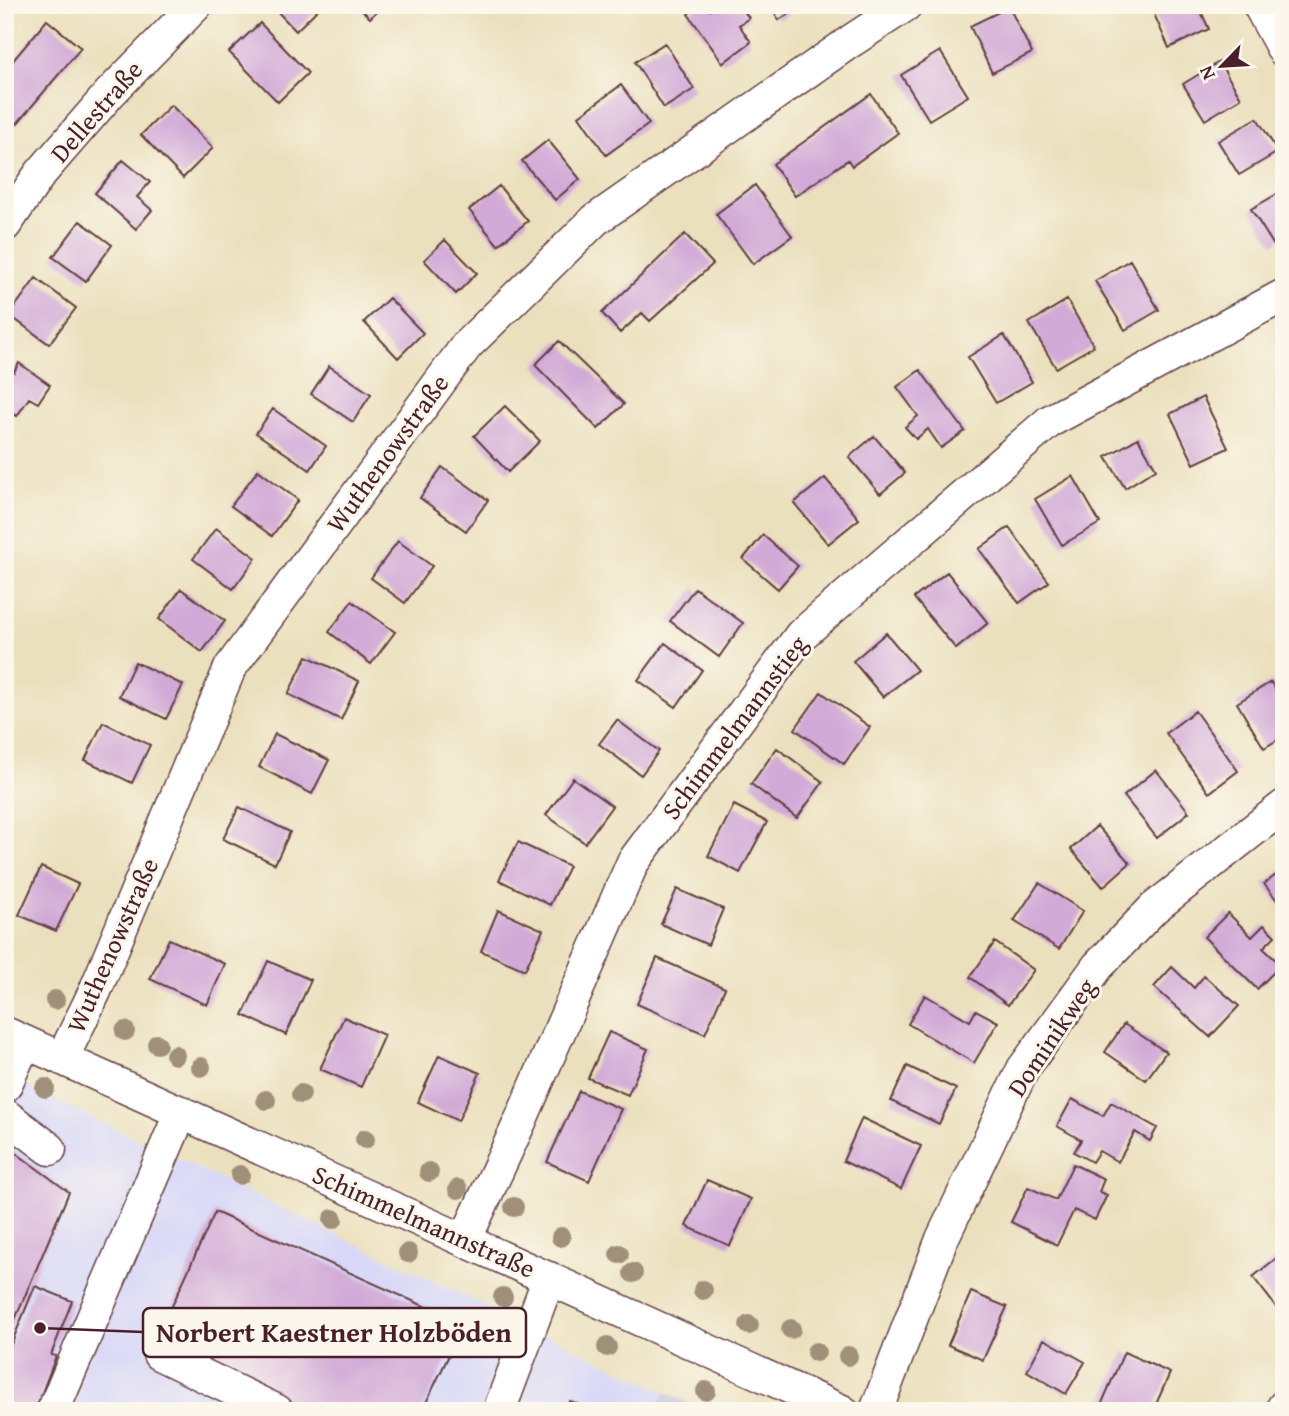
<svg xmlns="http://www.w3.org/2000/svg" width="1289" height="1416" font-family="'Gentium Book Plus',serif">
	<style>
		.built { fill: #d7d7f8 }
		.industrial { fill: #bfc2dd }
		.building { fill: #d1aad7 }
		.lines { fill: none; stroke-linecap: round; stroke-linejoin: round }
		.minor-casing { stroke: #623c41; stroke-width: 35 }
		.minor { stroke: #fff; stroke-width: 32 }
		.tree { fill: #a09079 }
		.labels { text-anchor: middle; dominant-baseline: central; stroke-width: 6; stroke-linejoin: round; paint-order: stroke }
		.street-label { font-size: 26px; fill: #4a1f2b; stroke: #fbf7ec }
		.leader { fill: none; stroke: #4a1f2b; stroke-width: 2.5 }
		.callout-dot { fill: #4a1f2b; stroke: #fbf7ec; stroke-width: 2.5 }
		.callout { fill: #fbf7ec; stroke: #4a1f2b; stroke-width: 2.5 }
		.callout-label { font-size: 28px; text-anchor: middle; font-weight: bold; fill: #4a1f2b }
	</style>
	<rect width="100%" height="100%" fill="#fbf7ec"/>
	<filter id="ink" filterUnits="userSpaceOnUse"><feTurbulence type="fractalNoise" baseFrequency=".0143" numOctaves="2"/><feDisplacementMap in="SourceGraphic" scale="14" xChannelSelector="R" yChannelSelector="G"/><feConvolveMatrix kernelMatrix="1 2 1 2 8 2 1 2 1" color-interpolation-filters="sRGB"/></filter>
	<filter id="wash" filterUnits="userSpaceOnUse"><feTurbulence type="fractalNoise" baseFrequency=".00686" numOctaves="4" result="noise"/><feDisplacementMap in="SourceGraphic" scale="28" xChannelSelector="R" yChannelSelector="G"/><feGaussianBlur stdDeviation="1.57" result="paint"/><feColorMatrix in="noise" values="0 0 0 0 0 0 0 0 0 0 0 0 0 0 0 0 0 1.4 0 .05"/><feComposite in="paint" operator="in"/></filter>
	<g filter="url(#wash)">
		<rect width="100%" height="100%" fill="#ebe0bd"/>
		<!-- built -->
		<path class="built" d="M 5,1076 L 665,1392 L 656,1411 L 5,1411 Z"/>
		<!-- industrial -->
		<path class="industrial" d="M 665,1392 L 708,1411 L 656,1411 Z"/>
		<g id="blocks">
			<!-- building -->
			<path class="building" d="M 271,5 L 322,5 L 296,31 Z
				M 357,5 L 383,5 L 370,18 Z
				M 699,5 L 707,5 L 710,10 L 716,5 L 739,5 L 749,18 L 739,25 L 751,42 L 723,63 L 688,14 Z
				M 770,5 L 802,5 L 779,20 Z
				M 1150,5 L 1198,5 L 1209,29 L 1169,48 Z
				M 1009,7 L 1032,53 L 992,73 L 970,26 Z
				M 47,20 L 81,48 L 16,125 L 5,116 L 5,70 Z
				M 260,23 L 308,73 L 278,102 L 229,52 Z
				M 665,43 L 694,89 L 664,108 L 635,62 Z
				M 940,51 L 968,96 L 929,120 L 901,75 Z
				M 1219,62 L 1241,98 L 1205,120 L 1183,84 Z
				M 621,85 L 649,124 L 606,155 L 579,116 Z
				M 871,94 L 898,133 L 852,166 L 848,160 L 795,196 L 773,164 Z
				M 171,105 L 213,148 L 183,178 L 141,135 Z
				M 1257,118 L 1278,152 L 1239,175 L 1218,141 Z
				M 548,140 L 580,179 L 555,200 L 522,161 Z
				M 123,160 L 150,182 L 137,197 L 152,210 L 136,229 L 95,193 Z
				M 755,185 L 792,236 L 753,264 L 716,214 Z
				M 499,186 L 528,221 L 498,245 L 469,210 Z
				M 1284,190 L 1284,237 L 1273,244 L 1251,209 Z
				M 80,221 L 112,245 L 86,281 L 53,257 Z
				M 685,234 L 713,264 L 650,321 L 642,313 L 620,333 L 602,313 Z
				M 445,240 L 477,273 L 456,294 L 424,260 Z
				M 1130,260 L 1159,310 L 1125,330 L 1095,281 Z
				M 36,278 L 76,308 L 49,344 L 9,315 Z
				M 389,298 L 423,333 L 398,358 L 364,322 Z
				M 1067,300 L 1094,346 L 1056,368 L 1029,323 Z
				M 1004,335 L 1032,382 L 996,403 L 968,357 Z
				M 559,341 L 624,404 L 598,429 L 535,365 Z
				M 19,363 L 50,385 L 38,403 L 29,398 L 17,416 L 5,408 L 5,366 L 14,372 Z
				M 329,366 L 371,394 L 353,422 L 311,394 Z
				M 920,370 L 965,431 L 941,448 L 928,429 L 916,439 L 905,427 L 918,416 L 897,387 Z
				M 1203,397 L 1228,448 L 1194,464 L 1170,414 Z
				M 505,406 L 540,441 L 508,472 L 474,436 Z
				M 273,409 L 326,446 L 310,470 L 256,433 Z
				M 874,436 L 905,473 L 880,494 L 849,457 Z
				M 1138,438 L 1156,469 L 1125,488 L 1106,457 Z
				M 442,467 L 488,500 L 466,531 L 420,498 Z
				M 258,470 L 298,500 L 272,536 L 231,506 Z
				M 1073,476 L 1100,523 L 1062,545 L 1035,499 Z
				M 825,478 L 859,519 L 828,544 L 794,503 Z
				M 1009,527 L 1049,582 L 1019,603 L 979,549 Z
				M 216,528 L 256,558 L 233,589 L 193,559 Z
				M 763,535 L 798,566 L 778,589 L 743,559 Z
				M 398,541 L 432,566 L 405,603 L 371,578 Z
				M 947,572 L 988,623 L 956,649 L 914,598 Z
				M 695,588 L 743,623 L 719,657 L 670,621 Z
				M 181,589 L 225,621 L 202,652 L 159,619 Z
				M 352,601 L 395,632 L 371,664 L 329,632 Z
				M 886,633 L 917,670 L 883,697 L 853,661 Z
				M 665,643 L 702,670 L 676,707 L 638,680 Z
				M 307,656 L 359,681 L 341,720 L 288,694 Z
				M 135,662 L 183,685 L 166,719 L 119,696 Z
				M 1271,682 L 1284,703 L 1284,736 L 1264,748 L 1237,703 Z
				M 821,692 L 870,727 L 844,764 L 795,729 Z
				M 1195,711 L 1238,771 L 1209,793 L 1166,733 Z
				M 617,720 L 659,751 L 641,775 L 599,744 Z
				M 103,722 L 150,745 L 132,783 L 85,760 Z
				M 275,734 L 329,760 L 312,794 L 259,767 Z
				M 777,748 L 823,782 L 797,818 L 751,784 Z
				M 1156,770 L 1189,812 L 1157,838 L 1124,796 Z
				M 573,778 L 612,806 L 585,843 L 546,815 Z
				M 734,805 L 767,822 L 740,873 L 708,856 Z
				M 239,807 L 290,832 L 275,864 L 223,839 Z
				M 1097,826 L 1130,863 L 1103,887 L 1071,849 Z
				M 518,842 L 569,866 L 550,905 L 499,880 Z
				M 41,867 L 78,884 L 56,931 L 19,915 Z
				M 1284,869 L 1284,909 L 1264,884 Z
				M 1039,883 L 1083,911 L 1059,949 L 1014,921 Z
				M 677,889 L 723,909 L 708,945 L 661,924 Z
				M 498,910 L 543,930 L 525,970 L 481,951 Z
				M 1228,913 L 1252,937 L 1264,925 L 1275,936 L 1263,948 L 1281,965 L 1257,989 L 1204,937 Z
				M 169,939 L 225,964 L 207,1005 L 150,979 Z
				M 995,942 L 1034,970 L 1008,1005 L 970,977 Z
				M 657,958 L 725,988 L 705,1034 L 637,1004 Z
				M 268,961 L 311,980 L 286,1035 L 243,1015 Z
				M 1172,967 L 1194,988 L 1204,976 L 1239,1006 L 1210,1037 L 1154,987 Z
				M 925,995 L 970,1021 L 976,1010 L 998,1022 L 974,1063 L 908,1024 Z
				M 344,1017 L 384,1035 L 361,1087 L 320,1069 Z
				M 1124,1024 L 1166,1052 L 1146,1080 L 1105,1052 Z
				M 609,1032 L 648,1049 L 628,1095 L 588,1078 Z
				M 439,1055 L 480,1073 L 458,1121 L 418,1102 Z
				M 907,1066 L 956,1089 L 939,1124 L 891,1101 Z
				M 579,1091 L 621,1109 L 589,1181 L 547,1162 Z
				M 1072,1099 L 1103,1116 L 1111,1102 L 1157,1128 L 1150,1141 L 1135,1132 L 1118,1162 L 1099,1151 L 1092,1162 L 1074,1152 L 1081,1140 L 1057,1126 Z
				M 862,1118 L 921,1146 L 901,1189 L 843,1161 Z
				M 5,1145 L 69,1192 L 5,1343 Z
				M 1073,1164 L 1104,1179 L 1099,1192 L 1107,1195 L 1095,1220 L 1074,1210 L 1057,1245 L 1011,1222 L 1028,1187 L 1056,1200 Z
				M 707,1180 L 751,1199 L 730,1246 L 686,1226 Z
				M 215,1212 L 464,1324 L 422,1411 L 307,1411 L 179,1349 L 166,1319 Z
				M 1280,1255 L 1284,1259 L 1284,1309 L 1280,1312 L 1253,1277 Z
				M 35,1286 L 72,1301 L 51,1355 L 56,1356 L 35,1411 L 5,1411 L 5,1359 Z
				M 971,1292 L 1007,1307 L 983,1360 L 948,1345 Z
				M 1044,1339 L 1085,1362 L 1066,1394 L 1027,1371 Z
				M 1124,1352 L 1170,1373 L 1153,1411 L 1099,1410 Z
				M 570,1401 L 592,1411 L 565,1411 Z"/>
		</g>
	</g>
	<g filter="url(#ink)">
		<use href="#blocks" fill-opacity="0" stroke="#623c41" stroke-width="2"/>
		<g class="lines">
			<!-- minor casing -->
			<g class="minor-casing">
				<path id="minor" d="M 1259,5 L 1284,51
					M 5,225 L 40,174 L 110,93 L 196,5
					M 5,1033 L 842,1411
					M 62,1059 L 95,991 L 230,668 L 467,345 L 595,220 L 851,41 L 906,5
					M 5,1086 L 25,1042
					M 5,1115 L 50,1149
					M 465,1240 L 519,1124 L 633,862 L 801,635 L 1050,421 L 1284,295
					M 159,1354 L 277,1411
					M 53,1411 L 181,1112
					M 499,1411 L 549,1278
					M 876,1411 L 942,1239 L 1023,1069 L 1098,966 L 1154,908 L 1284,806
					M 1281,1411 L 1284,1406"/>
			</g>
			<!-- minor -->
			<use href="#minor" class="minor"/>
		</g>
		<!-- trees -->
		<g class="tree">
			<circle cx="55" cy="1000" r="10"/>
			<circle cx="125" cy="1031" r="10"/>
			<circle cx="157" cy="1044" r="10"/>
			<circle cx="175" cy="1055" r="10"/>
			<circle cx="201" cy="1067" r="10"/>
			<circle cx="45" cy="1088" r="10"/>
			<circle cx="301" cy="1094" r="10"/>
			<circle cx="266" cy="1100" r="10"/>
			<circle cx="365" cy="1139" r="10"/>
			<circle cx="429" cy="1172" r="10"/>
			<circle cx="240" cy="1175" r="10"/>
			<circle cx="458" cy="1189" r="10"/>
			<circle cx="514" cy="1207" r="10"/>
			<circle cx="333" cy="1219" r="10"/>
			<circle cx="561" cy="1237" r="10"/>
			<circle cx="408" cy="1253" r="10"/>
			<circle cx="619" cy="1254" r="10"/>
			<circle cx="633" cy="1273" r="10"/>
			<circle cx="703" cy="1290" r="10"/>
			<circle cx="503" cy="1297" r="10"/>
			<circle cx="749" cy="1325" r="10"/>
			<circle cx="791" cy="1329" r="10"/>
			<circle cx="607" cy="1347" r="10"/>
			<circle cx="816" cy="1352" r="10"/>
			<circle cx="848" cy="1356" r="10"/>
			<circle cx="706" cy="1391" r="10"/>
		</g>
	</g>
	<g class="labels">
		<!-- street labels -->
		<g class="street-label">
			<text transform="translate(96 111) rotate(-49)">Dellestraße</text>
			<text transform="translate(387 453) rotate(-54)">Wuthenowstraße</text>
			<text transform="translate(734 727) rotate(-53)">Schimmelmannstieg</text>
			<text transform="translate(112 945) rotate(-66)">Wuthenowstraße</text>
			<text transform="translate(1051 1037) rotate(-56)">Dominikweg</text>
			<text transform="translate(424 1221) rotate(24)">Schimmelmannstraße</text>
		</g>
	</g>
	<!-- callouts -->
	<path class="leader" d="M40 1328L143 1332"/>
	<circle class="callout-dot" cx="40" cy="1328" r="7"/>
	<rect class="callout" x="143" y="1308" width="383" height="49" rx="7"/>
	<g class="callout-label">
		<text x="334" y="1342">Norbert Kaestner Holzböden</text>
	</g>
	<!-- margin -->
	<rect width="1289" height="1416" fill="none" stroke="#fbf7ec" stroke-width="28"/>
	<!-- north arrow -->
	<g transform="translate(1222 66) rotate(245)" stroke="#fbf7ec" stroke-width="5" paint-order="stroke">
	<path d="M0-5L12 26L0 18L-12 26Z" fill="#4a1f2b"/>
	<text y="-10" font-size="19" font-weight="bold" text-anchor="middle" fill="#4a1f2b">N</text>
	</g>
</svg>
